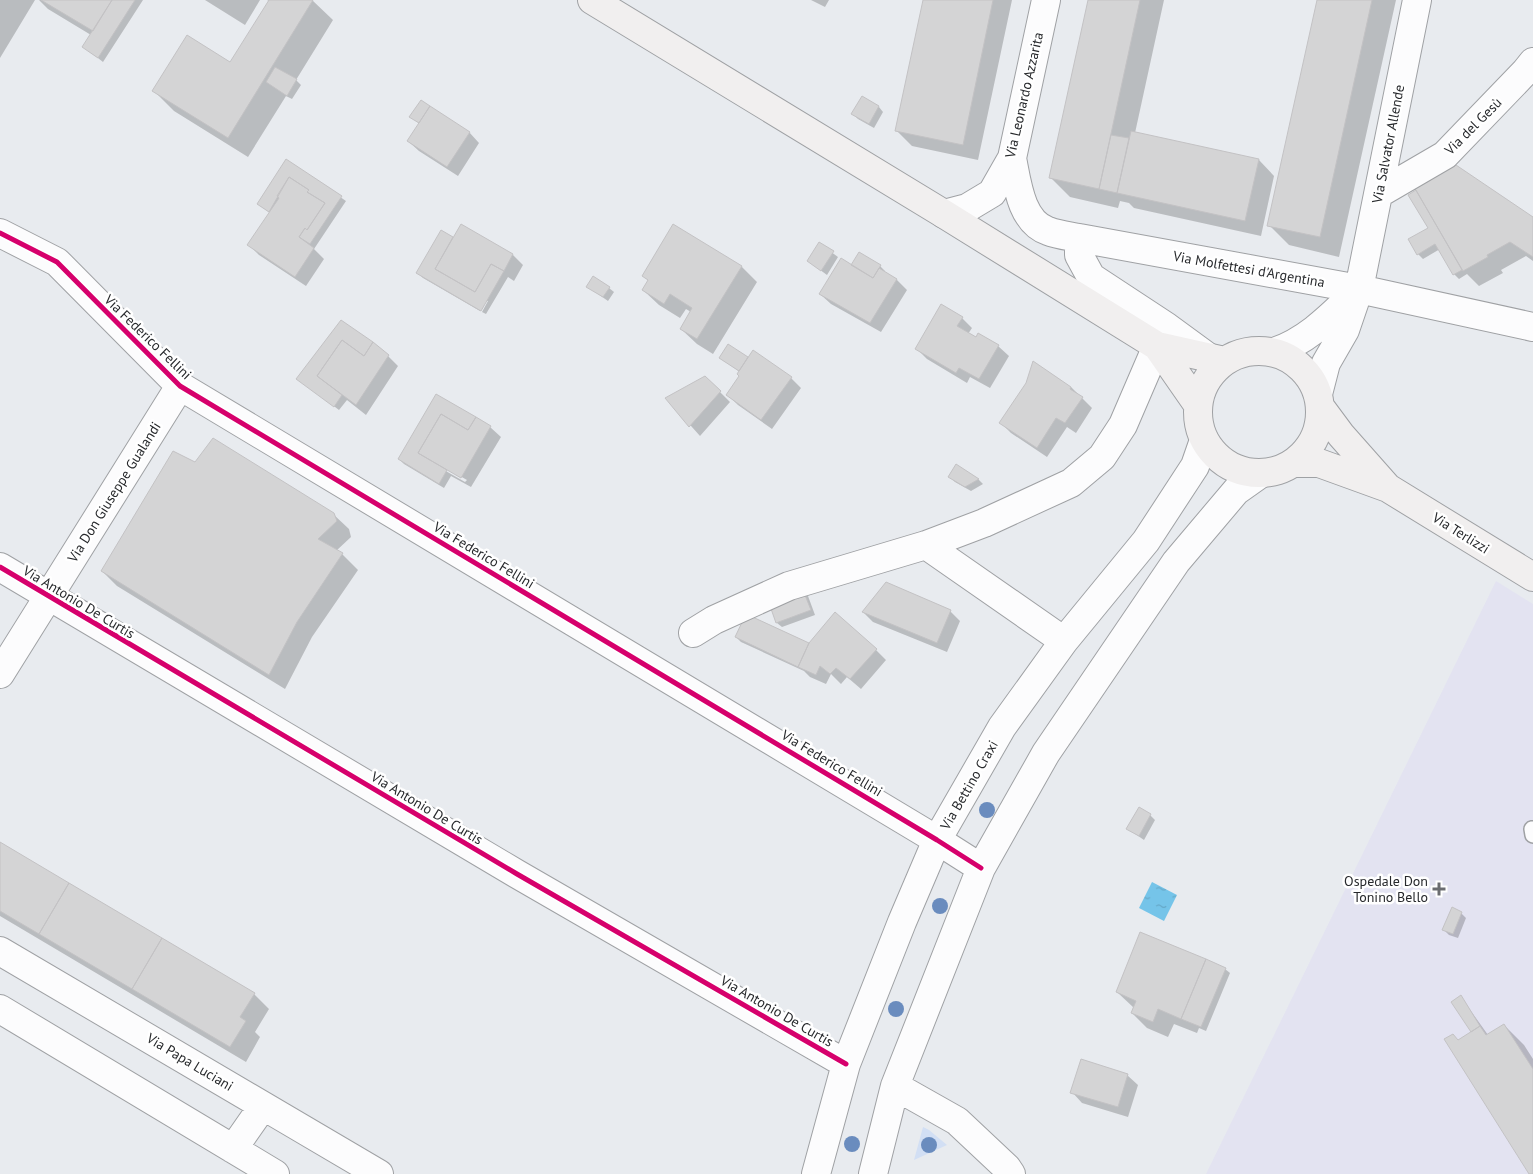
<svg xmlns="http://www.w3.org/2000/svg" width="1533" height="1174" font-family="'PT Sans',sans-serif">
	<style>
		.medical { fill: #e3e3f1 }
		.grass { fill: #d2dff4 }
		.water { fill: url(#water-ripples) }
		.shadow { fill: #0003; fill-rule: evenodd }
		.building { fill: #d4d4d5; stroke: #c3c2c4 }
		.lines { fill: none; stroke-linecap: round; stroke-linejoin: round }
		.lane-casing { stroke: #9fa1a4; stroke-width: 18 }
		.street-casing { stroke: #9fa1a4; stroke-width: 30 }
		.secondary-casing { stroke: #9fa1a4; stroke-width: 30 }
		.lane { stroke: #fcfcfd; stroke-width: 15 }
		.street { stroke: #fcfcfd; stroke-width: 28 }
		.secondary { stroke: #f1efef; stroke-width: 28 }
		.cycleway-casing { stroke: #fff; stroke-width: 8 }
		.cycleway { stroke: #d6006c; stroke-width: 5 }
		.tree { fill: #6a8cbe }
		.poi-dot { fill: #6b6d70; stroke: #fff; stroke-width: 2 }
		.labels { text-anchor: middle; dominant-baseline: central; stroke-width: 5; stroke-linejoin: round; paint-order: stroke }
		.street-label { font-size: 14px; fill: #27292c; stroke: #fff }
		.poi-label { font-size: 14px; fill: #27292c; stroke: #fff; text-anchor: end }
	</style>
	<defs>
		<pattern id="water-ripples" width="26" height="14" patternUnits="userSpaceOnUse" patternTransform="scale(1.25)"><rect width="26" height="14" fill="#75c4e9"/><path d="M2 4q2-2 4 0t4 0M15 11q2-2 4 0t4 0" fill="none" stroke="#65a8c8"/></pattern>
	</defs>
	<rect width="100%" height="100%" fill="#e8ebef"/>
	<!-- medical -->
	<path class="medical" d="M 1496,581 L 1533,604 L 1533,1174 L 1206,1174 Z"/>
	<!-- grass -->
	<path class="grass" d="M 923,1127 L 929,1130 L 947,1145 L 914,1160 Z"/>
	<!-- water -->
	<path class="water" d="M 1152,882 L 1177,895 L 1164,921 L 1139,908 Z"/>
	<!-- shadow -->
	<path class="shadow" d="M 0,0 L 35,0 L 0,58 Z
		M 39,0 L 143,0 L 103,62 L 89,51 L 91,35 L 48,9 Z
		M 205,0 L 260,0 L 245,25 Z
		M 267,0 L 312,0 L 333,20 L 296,80 L 301,85 L 292,99 L 286,96 L 248,157 L 174,111 L 154,91 L 231,63 L 269,1 Z
		M 811,0 L 829,0 L 825,7 Z
		M 925,0 L 1012,0 L 978,160 L 912,146 L 897,131 Z
		M 1090,0 L 1164,0 L 1135,133 L 1259,160 L 1274,176 L 1261,236 L 1134,208 L 1129,203 L 1120,201 L 1118,208 L 1070,197 L 1050,177 Z
		M 1318,0 L 1396,0 L 1339,257 L 1289,245 L 1269,225 Z
		M 862,98 L 879,107 L 883,112 L 874,128 L 858,119 L 853,114 Z
		M 411,117 L 469,132 L 479,143 L 458,176 L 419,151 L 408,141 L 420,124 Z
		M 287,161 L 346,201 L 314,249 L 324,259 L 306,286 L 259,255 L 249,245 L 270,213 L 258,204 Z
		M 1410,195 L 1533,219 L 1533,261 L 1526,256 L 1501,270 L 1503,273 L 1479,286 L 1467,274 L 1459,279 L 1454,274 L 1440,249 L 1423,259 L 1418,254 L 1429,229 Z
		M 673,225 L 742,267 L 757,282 L 713,354 L 697,344 L 681,329 L 691,312 L 686,309 L 680,318 L 659,305 L 643,290 L 649,281 L 643,275 Z
		M 461,226 L 513,255 L 523,265 L 514,281 L 508,277 L 486,314 L 482,312 L 488,301 L 485,301 L 480,311 L 423,278 L 418,273 L 452,238 L 453,240 Z
		M 819,243 L 838,257 L 827,275 L 808,261 Z
		M 852,266 L 880,266 L 885,271 L 884,272 L 897,280 L 907,290 L 881,332 L 831,304 L 820,294 Z
		M 588,287 L 609,288 L 614,292 L 608,301 Z
		M 962,318 L 972,328 L 968,334 L 998,346 L 1009,356 L 990,388 L 970,377 L 967,383 L 927,359 L 917,349 Z
		M 388,356 L 398,366 L 366,415 L 347,400 L 339,410 L 298,379 Z
		M 720,358 L 747,358 L 791,378 L 801,388 L 772,429 L 738,405 L 728,395 L 741,376 L 740,372 Z
		M 1071,387 L 1092,408 L 1076,433 L 1067,427 L 1047,457 L 1011,433 L 1001,423 Z
		M 720,392 L 730,402 L 700,436 L 667,399 Z
		M 437,396 L 490,427 L 501,437 L 471,487 L 451,476 L 444,488 L 404,464 L 399,459 ZM 430,459 L 467,480 L 465,482 L 430,462 Z
		M 196,463 L 333,514 L 349,529 L 351,537 L 336,551 L 342,554 L 358,570 L 312,637 L 285,689 L 117,586 L 102,571 Z
		M 956,466 L 979,480 L 983,484 L 971,491 L 955,482 L 950,477 Z
		M 803,591 L 808,596 L 815,615 L 782,627 L 777,623 L 771,604 Z
		M 950,611 L 960,621 L 947,652 L 873,622 L 863,612 Z
		M 736,637 L 876,650 L 886,660 L 861,689 L 847,677 L 841,684 L 831,674 L 826,684 L 810,677 L 804,671 L 741,642 Z
		M 1150,815 L 1155,820 L 1144,840 L 1128,829 Z
		M 0,843 L 254,994 L 269,1009 L 255,1032 L 260,1037 L 246,1062 L 0,916 Z
		M 1461,913 L 1466,918 L 1458,938 L 1449,935 L 1444,930 Z
		M 1225,969 L 1230,973 L 1206,1031 L 1199,1028 L 1197,1033 L 1174,1024 L 1168,1037 L 1147,1028 L 1132,1013 L 1134,1008 L 1117,992 Z
		M 1461,997 L 1488,1035 L 1504,1025 L 1524,1045 L 1533,1059 L 1533,1174 L 1531,1174 L 1459,1041 L 1472,1032 Z
		M 1127,1075 L 1138,1085 L 1128,1117 L 1082,1103 L 1072,1092 Z"/>
	<!-- building -->
	<path class="building" d="M 41,0 L 112,0 L 93,31 Z
		M 112,0 L 135,0 L 98,58 L 82,47 Z
		M 269,0 L 313,0 L 228,138 L 152,91 L 187,35 L 230,62 Z
		M 923,0 L 993,0 L 963,145 L 895,131 Z
		M 1088,0 L 1140,0 L 1099,189 L 1049,178 Z
		M 1317,0 L 1372,0 L 1320,237 L 1267,226 Z
		M 275,67 L 297,79 L 287,96 L 266,82 Z
		M 862,96 L 879,106 L 869,124 L 851,114 Z
		M 421,100 L 430,106 L 419,123 L 409,117 Z
		M 430,106 L 470,132 L 447,167 L 407,141 Z
		M 1131,131 L 1259,159 L 1245,221 L 1117,193 Z
		M 1111,135 L 1129,138 L 1117,193 L 1099,189 Z
		M 286,159 L 342,196 L 310,244 L 299,237 L 305,228 L 307,230 L 325,203 L 307,192 L 309,190 L 289,177 L 269,212 L 257,204 Z
		M 1456,165 L 1533,217 L 1533,257 L 1510,242 L 1487,255 L 1488,257 L 1463,271 L 1414,187 Z
		M 289,177 L 309,190 L 307,192 L 325,203 L 307,230 L 305,228 L 299,237 L 314,248 L 295,277 L 247,245 L 279,198 L 277,196 Z
		M 1416,190 L 1462,270 L 1453,275 L 1435,244 L 1417,255 L 1408,239 L 1428,228 L 1408,195 Z
		M 461,224 L 513,254 L 504,271 L 491,264 L 475,292 L 435,269 Z
		M 673,224 L 742,266 L 697,339 L 680,329 L 692,308 L 670,294 L 664,304 L 642,290 L 648,280 L 642,276 Z
		M 441,230 L 453,237 L 435,269 L 475,292 L 491,264 L 504,271 L 481,311 L 416,273 Z
		M 819,242 L 834,251 L 821,271 L 807,261 Z
		M 859,252 L 881,265 L 873,278 L 851,265 Z
		M 841,258 L 873,278 L 879,268 L 897,279 L 870,323 L 819,294 Z
		M 593,276 L 610,287 L 603,297 L 586,287 Z
		M 941,304 L 963,317 L 957,326 L 976,337 L 978,333 L 999,345 L 979,379 L 959,368 L 956,373 L 915,349 Z
		M 341,320 L 373,342 L 364,356 L 342,340 L 317,376 L 342,395 L 334,407 L 296,379 Z
		M 342,340 L 364,356 L 373,342 L 389,355 L 356,405 L 317,376 Z
		M 728,344 L 748,357 L 739,371 L 719,358 Z
		M 753,350 L 792,377 L 761,420 L 726,395 L 739,376 L 737,374 Z
		M 1033,361 L 1071,387 L 1070,389 L 1083,397 L 1065,423 L 1056,418 L 1037,448 L 999,423 L 1026,383 Z
		M 705,376 L 721,391 L 689,427 L 665,398 Z
		M 436,394 L 476,417 L 468,430 L 441,414 L 418,453 L 447,470 L 439,484 L 398,459 Z
		M 441,414 L 468,430 L 476,417 L 491,426 L 461,478 L 418,453 Z
		M 213,438 L 334,513 L 337,521 L 318,539 L 343,553 L 297,622 L 269,675 L 101,571 L 173,451 L 195,462 Z
		M 956,464 L 979,479 L 965,487 L 948,477 Z
		M 886,582 L 951,610 L 937,643 L 862,612 Z
		M 803,590 L 811,610 L 776,623 L 769,603 Z
		M 835,612 L 877,649 L 850,679 L 836,668 L 830,674 L 820,666 L 816,675 L 798,667 L 809,643 Z
		M 746,614 L 809,643 L 798,667 L 735,637 Z
		M 1139,807 L 1151,814 L 1139,836 L 1126,829 Z
		M 0,842 L 69,883 L 39,934 L 0,911 Z
		M 69,883 L 162,938 L 132,989 L 39,934 Z
		M 1452,907 L 1462,912 L 1453,934 L 1442,930 Z
		M 1140,932 L 1206,959 L 1181,1019 L 1158,1009 L 1153,1022 L 1131,1013 L 1136,1001 L 1116,992 Z
		M 162,938 L 255,993 L 240,1017 L 246,1021 L 230,1047 L 132,989 Z
		M 1206,959 L 1226,968 L 1201,1027 L 1181,1019 Z
		M 1461,995 L 1480,1026 L 1471,1032 L 1451,1002 Z
		M 1504,1024 L 1533,1069 L 1533,1174 L 1529,1174 L 1444,1039 L 1453,1034 L 1458,1040 L 1480,1026 L 1486,1035 Z
		M 1081,1059 L 1128,1074 L 1118,1107 L 1070,1093 Z"/>
	<g class="lines">
		<!-- lane casing -->
		<g class="lane-casing">
			<path id="lane" d="M 1532,829 L 1533,835"/>
		</g>
		<!-- street casing -->
		<g class="street-casing">
			<path id="street" d="M 1012,158 C 1017,183 1021,222 1048,231 C 1058,235 1069,236 1079,238 L 1359,289 L 1533,327
				M 1378,194 L 1445,155 L 1525,72 L 1533,62
				M 944,214 L 967,208 L 992,193 L 1012,158 L 1046,0
				M 0,233 L 57,262 L 180,386 L 937,840 L 981,868
				M 1079,238 L 1079,255 L 1091,277 L 1167,327 L 1208,357
				M 1274,352 C 1307,341 1330,317 1355,293
				M 1318,394 L 1326,363 L 1345,330 L 1359,289 L 1417,0
				M 926,545 L 1064,641
				M 0,567 L 517,874 L 846,1064
				M 693,633 L 714,620 L 789,586 L 926,545 L 984,523 L 1071,483 L 1102,457 L 1123,425 L 1157,346
				M 0,674 L 180,386
				M 0,951 L 379,1174
				M 0,1009 L 275,1174
				M 895,1086 L 957,1121 L 1007,1168 L 1011,1174
				M 233,1149 L 263,1106
				M 816,1174 L 846,1064 L 902,922 L 937,840 L 1002,727 L 1064,641 L 1146,541 L 1195,466 L 1204,440
				M 873,1174 L 895,1086 L 981,868 L 1046,753 L 1176,562 L 1236,491 L 1260,474"/>
		</g>
		<!-- secondary casing -->
		<g class="secondary-casing">
			<path id="secondary" d="M 592,0 L 944,214 L 1157,346 L 1224,361
				M 1157,346 L 1198,405
				M1198 412a61 61 0 1 1 122 0a61 61 0 1 1-122 0Z
				M 1321,408 L 1341,435 L 1387,487
				M 1293,463 L 1319,463 L 1388,488 L 1533,577"/>
		</g>
		<!-- lane -->
		<use href="#lane" class="lane"/>
		<!-- street -->
		<use href="#street" class="street"/>
		<!-- secondary -->
		<use href="#secondary" class="secondary"/>
		<!-- cycleway casing -->
		<g class="cycleway-casing">
			<path id="cycleway" d="M 0,233 L 57,262 L 180,386 L 937,840 L 981,868
				M 0,567 L 517,874 L 846,1064"/>
		</g>
		<!-- cycleway -->
		<use href="#cycleway" class="cycleway"/>
	</g>
	<!-- trees -->
	<g class="tree">
		<circle cx="987" cy="810" r="8"/>
		<circle cx="940" cy="906" r="8"/>
		<circle cx="896" cy="1009" r="8"/>
		<circle cx="852" cy="1144" r="8"/>
		<circle cx="929" cy="1145" r="8"/>
	</g>
	<!-- markers -->
	<path class="poi-dot" d="M1436.5 881.5h5v5h5v5h-5v5h-5v-5h-5v-5h5z"/>
	<g class="labels">
		<!-- street labels -->
		<g class="street-label">
			<text transform="translate(1024 95) rotate(-77)">Via Leonardo Azzarita</text>
			<text transform="translate(1473 126) rotate(-45)">Via del Gesù</text>
			<text transform="translate(1388 144) rotate(-79)">Via Salvator Allende</text>
			<text transform="translate(1249 269) rotate(10)">Via Molfettesi d'Argentina</text>
			<text transform="translate(148 337) rotate(44)">Via Federico Fellini</text>
			<text transform="translate(114 492) rotate(-58)">Via Don Giuseppe Gualandi</text>
			<text transform="translate(1461 533) rotate(32)">Via Terlizzi</text>
			<text transform="translate(484 555) rotate(31)">Via Federico Fellini</text>
			<text transform="translate(79 602) rotate(31)">Via Antonio De Curtis</text>
			<text transform="translate(832 763) rotate(31)">Via Federico Fellini</text>
			<text transform="translate(969 785) rotate(-60)">Via Bettino Craxi</text>
			<text transform="translate(427 808) rotate(31)">Via Antonio De Curtis</text>
			<text transform="translate(777 1011) rotate(30)">Via Antonio De Curtis</text>
			<text transform="translate(190 1062) rotate(31)">Via Papa Luciani</text>
		</g>
		<!-- poi labels -->
		<g class="poi-label">
			<text x="1428" y="881">Ospedale Don<tspan x="1428" dy="16">Tonino Bello</tspan></text>
		</g>
	</g>
</svg>
